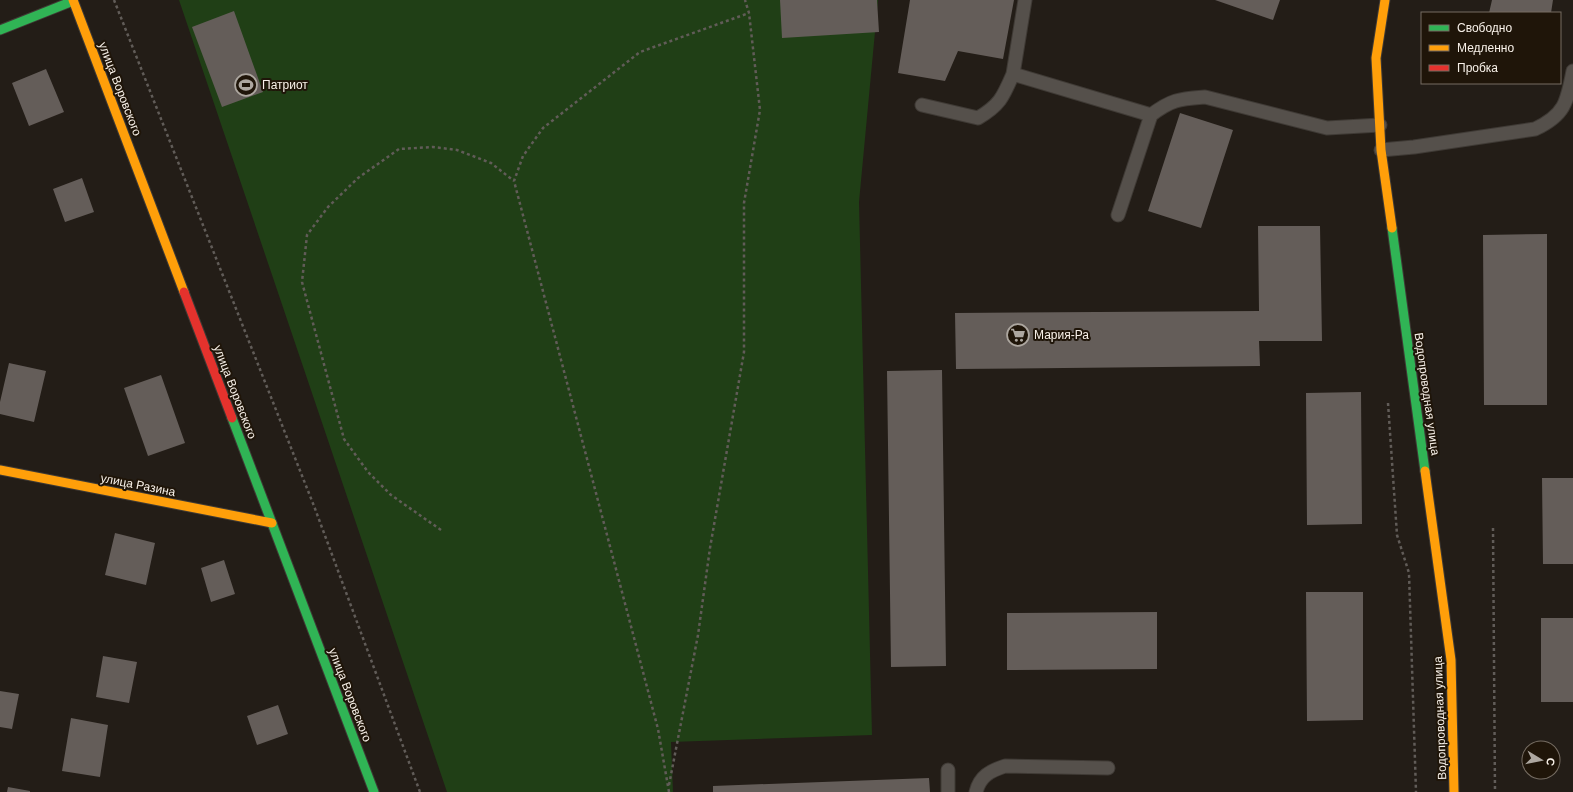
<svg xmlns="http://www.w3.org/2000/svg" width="1573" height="792" font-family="Helvetica,sans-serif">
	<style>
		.green { fill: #203f16 }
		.building { fill: #645d59 }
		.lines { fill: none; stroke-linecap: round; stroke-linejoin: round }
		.lane-casing { stroke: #3f3a35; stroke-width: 15 }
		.fast-casing { stroke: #3f3a35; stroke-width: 11 }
		.slow-casing { stroke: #3f3a35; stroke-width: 11 }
		.jam-casing { stroke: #3f3a35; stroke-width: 11 }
		.path { stroke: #615c58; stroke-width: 2.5; stroke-dasharray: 3 3; stroke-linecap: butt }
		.lane { stroke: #55504b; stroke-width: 13 }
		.fast { stroke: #30b455; stroke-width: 9 }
		.slow { stroke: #ff9f0a; stroke-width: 9 }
		.jam { stroke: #e5322d; stroke-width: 9 }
		.labels { text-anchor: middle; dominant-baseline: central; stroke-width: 4; stroke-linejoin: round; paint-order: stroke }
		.poi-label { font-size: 12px; fill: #f8f1e9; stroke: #1f1509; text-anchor: start }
		.street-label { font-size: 12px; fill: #f8f1e9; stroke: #1f1509 }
	</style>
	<rect width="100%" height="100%" fill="#231d17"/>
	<!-- green -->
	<path class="green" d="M 179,0 L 878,0 L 859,202 L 872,735 L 671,742 L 673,792 L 447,792 Z"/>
	<!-- building -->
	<path class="building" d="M 780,0 L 877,0 L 879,32 L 782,38 Z
		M 910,0 L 1014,0 L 1003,59 L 958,51 L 945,81 L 898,73 Z
		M 1215,0 L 1280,0 L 1273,20 Z
		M 1492,0 L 1553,0 L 1551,13 L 1489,13 Z
		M 234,11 L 263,92 L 222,107 L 192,27 Z
		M 46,69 L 64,112 L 29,126 L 12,83 Z
		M 1180,113 L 1233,130 L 1201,228 L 1148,211 Z
		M 82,178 L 94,212 L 65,222 L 53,189 Z
		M 1258,226 L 1320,226 L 1322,341 L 1259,341 L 1260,366 L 956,369 L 955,313 L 1259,311 Z
		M 1547,234 L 1547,405 L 1484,405 L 1483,235 Z
		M 9,363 L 46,371 L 34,422 L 0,414 L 0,402 Z
		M 942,370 L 946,666 L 891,667 L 887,371 Z
		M 161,375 L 185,443 L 148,456 L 124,388 Z
		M 1361,392 L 1362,524 L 1307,525 L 1306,393 Z
		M 1542,478 L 1573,478 L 1573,564 L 1543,564 Z
		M 115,533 L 155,543 L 146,585 L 105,575 Z
		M 224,560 L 235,594 L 211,602 L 201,568 Z
		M 1306,592 L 1363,592 L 1363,720 L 1307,721 Z
		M 1157,612 L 1157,669 L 1007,670 L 1007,613 Z
		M 1541,618 L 1573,618 L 1573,702 L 1541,702 Z
		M 103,656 L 137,662 L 129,703 L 96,697 Z
		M 0,691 L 19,694 L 12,729 L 0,727 Z
		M 278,705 L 288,734 L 257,745 L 247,716 Z
		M 71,718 L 108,725 L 100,777 L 62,771 Z
		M 929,778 L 930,792 L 713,792 L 713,786 Z
		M 8,787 L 30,791 L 30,792 L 7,792 Z"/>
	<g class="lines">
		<!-- lane casing -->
		<g class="lane-casing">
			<path id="lane" d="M 1025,0 L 1013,74 L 1151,115 C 1172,99 1180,99 1205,97 L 1327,128 L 1380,125
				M 922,105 L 978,118 C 1000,105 1003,97 1013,74
				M 1381,150 L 1414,147 L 1535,129 C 1565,115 1567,102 1573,71
				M 1118,215 L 1151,115
				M 948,770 L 948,792
				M 976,792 C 980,776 990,771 1005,766 L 1108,768"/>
		</g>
		<!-- fast casing -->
		<g class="fast-casing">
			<path id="fast" d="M 0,30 L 73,1
				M 1392,228 L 1425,471
				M 232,418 L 374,792"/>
		</g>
		<!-- slow casing -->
		<g class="slow-casing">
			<path id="slow" d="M 73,0 L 184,292
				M 1385,0 L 1376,58 L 1381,150 L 1392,228
				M 0,470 L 272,523
				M 1425,471 L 1451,660 L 1454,792"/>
		</g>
		<!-- jam casing -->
		<g class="jam-casing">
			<path id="jam" d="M 184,292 L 232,418"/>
		</g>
		<!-- path -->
		<path class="path" d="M 114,0 L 314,506 L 420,792
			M 1388,403 L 1397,535 L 1409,573 L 1416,792
			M 1493,528 L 1495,792
			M 441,530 L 391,495 L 368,472 L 344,439 L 302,282 L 307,235 L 328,207 L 358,178 L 399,149 L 433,147 L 457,150 L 491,163 L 514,181
			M 669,785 L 698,635 L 710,548 L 744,352 L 744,203 L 760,110 L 749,13 L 745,0
			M 669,792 L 658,729 L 514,181 L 523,156 L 543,128 L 640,52 L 749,13"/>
		<!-- lane -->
		<use href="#lane" class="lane"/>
		<!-- fast -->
		<use href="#fast" class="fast"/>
		<!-- slow -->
		<use href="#slow" class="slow"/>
		<!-- jam -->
		<use href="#jam" class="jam"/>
	</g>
	<!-- icons -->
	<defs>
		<g id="stadium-ring" transform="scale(1.15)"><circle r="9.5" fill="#1f1509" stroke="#ada7a0" stroke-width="1.5"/><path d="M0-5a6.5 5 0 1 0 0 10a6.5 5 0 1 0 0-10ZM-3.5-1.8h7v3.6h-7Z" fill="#ada7a0"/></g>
		<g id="supermarket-ring" transform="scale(1.15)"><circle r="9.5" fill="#1f1509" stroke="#ada7a0" stroke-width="1.5"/><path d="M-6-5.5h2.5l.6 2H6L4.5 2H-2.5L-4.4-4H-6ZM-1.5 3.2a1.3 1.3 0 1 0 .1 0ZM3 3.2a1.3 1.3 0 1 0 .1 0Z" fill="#ada7a0"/></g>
	</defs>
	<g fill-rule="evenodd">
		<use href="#stadium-ring" x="246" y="85"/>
		<use href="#supermarket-ring" x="1018" y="335"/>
	</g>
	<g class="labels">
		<!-- poi labels -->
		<g class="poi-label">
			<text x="262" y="85">Патриот</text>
			<text x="1034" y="335">Мария-Ра</text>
		</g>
		<!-- street labels -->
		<g class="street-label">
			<text transform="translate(120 89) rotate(69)">улица Воровского</text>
			<text transform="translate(235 392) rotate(69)">улица Воровского</text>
			<text transform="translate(1427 394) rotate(82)">Водопроводная улица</text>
			<text transform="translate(138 485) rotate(11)">улица Разина</text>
			<text transform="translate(350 695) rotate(69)">улица Воровского</text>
			<text transform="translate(1440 718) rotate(-92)">Водопроводная улица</text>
		</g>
	</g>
	<!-- legend -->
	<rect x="1421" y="12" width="140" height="72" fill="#1f1509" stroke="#766d63"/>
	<rect x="1429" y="25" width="20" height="6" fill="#30b455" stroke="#766d63"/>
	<text x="1457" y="32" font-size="12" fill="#f8f1e9">Свободно</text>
	<rect x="1429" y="45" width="20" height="6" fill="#ff9f0a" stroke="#766d63"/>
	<text x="1457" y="52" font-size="12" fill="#f8f1e9">Медленно</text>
	<rect x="1429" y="65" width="20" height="6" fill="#e5322d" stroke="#766d63"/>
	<text x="1457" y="72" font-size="12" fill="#f8f1e9">Пробка</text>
	<!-- north arrow -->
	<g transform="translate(1541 760) rotate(100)"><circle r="19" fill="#1f1509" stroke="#766d63"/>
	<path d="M0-3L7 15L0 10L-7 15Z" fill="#ada7a0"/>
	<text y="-6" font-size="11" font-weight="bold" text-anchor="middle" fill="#f8f1e9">С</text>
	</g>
</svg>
